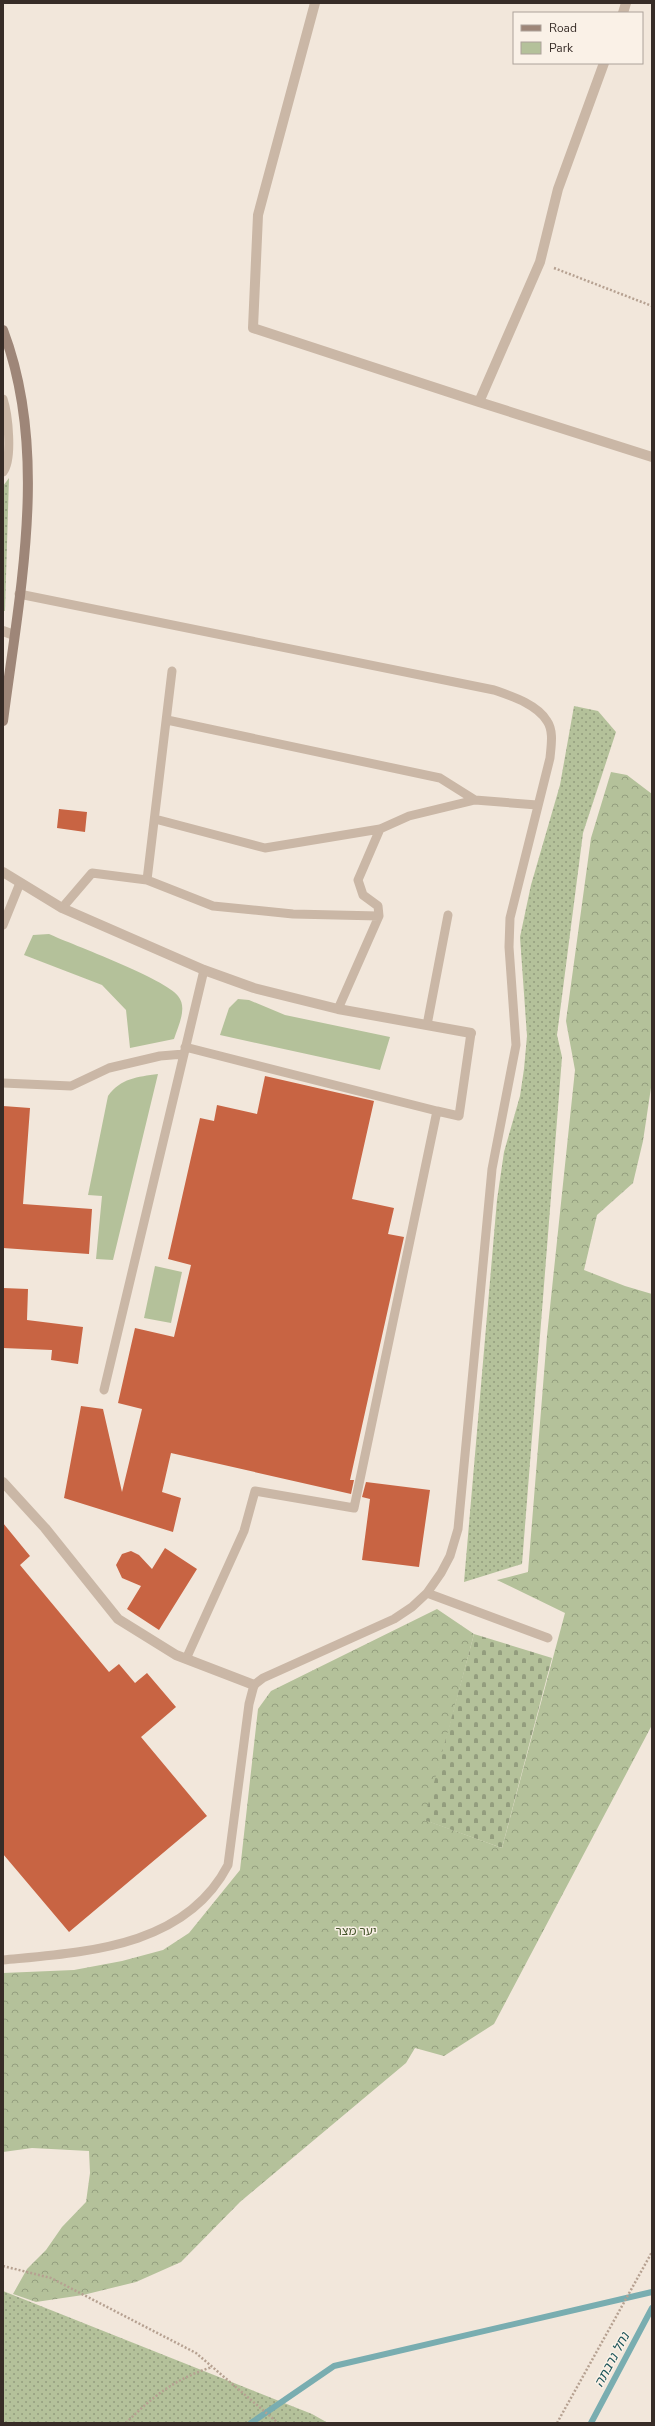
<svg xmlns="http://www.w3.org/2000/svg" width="655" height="2426" font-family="'Nunito Sans','Noto Sans Hebrew',sans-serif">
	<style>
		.grass { fill: url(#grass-dots) }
		.forest { fill: url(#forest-crowns) }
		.cemetery { fill: url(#cemetery-stones) }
		.park { fill: #b4c19a }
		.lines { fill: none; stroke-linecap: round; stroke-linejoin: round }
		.stream { stroke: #79adb0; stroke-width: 6 }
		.building { fill: #c86443 }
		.path { stroke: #b6a191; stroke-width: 2.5; stroke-dasharray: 2 2; stroke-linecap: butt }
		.lane { stroke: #cab7a6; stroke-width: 9 }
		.street { stroke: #cab7a6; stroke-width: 10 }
		.secondary { stroke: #9e8678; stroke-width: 10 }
		.labels { text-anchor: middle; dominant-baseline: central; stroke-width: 3; stroke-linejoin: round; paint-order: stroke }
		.park-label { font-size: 12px; fill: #45552b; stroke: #faf1e7 }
		.water-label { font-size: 13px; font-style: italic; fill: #1c5459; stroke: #faf1e7 }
	</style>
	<defs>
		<pattern id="grass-dots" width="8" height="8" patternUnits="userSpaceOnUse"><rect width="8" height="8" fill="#b4c19a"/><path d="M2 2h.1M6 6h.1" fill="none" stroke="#939d7e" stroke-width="1.8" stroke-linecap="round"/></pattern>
		<pattern id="forest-crowns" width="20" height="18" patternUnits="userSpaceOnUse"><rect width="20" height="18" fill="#b4c19a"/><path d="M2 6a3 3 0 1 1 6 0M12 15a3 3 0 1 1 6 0" fill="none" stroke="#939d7e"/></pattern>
		<pattern id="cemetery-stones" width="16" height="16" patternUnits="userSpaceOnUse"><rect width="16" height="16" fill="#b4c19a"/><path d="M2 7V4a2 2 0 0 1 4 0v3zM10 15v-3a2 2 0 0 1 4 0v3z" fill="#939d7e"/></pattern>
	</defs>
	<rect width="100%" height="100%" fill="#f2e7db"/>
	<!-- grass -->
	<path class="grass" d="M 9,478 L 5,611 L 3,611 L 3,486 Z
		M 574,706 L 598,711 L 616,732 L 583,833 L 557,1035 L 562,1057 L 522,1564 L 464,1582 L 497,1200 L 504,1152 L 520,1096 L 524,1069 L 527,1036 L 520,937 L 531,885 L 560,785 Z
		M 3,2291 L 312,2414 L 328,2423 L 3,2423 Z"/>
	<!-- forest -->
	<path class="forest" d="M 611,772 L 627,775 L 652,794 L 652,1081 L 643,1141 L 633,1183 L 597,1215 L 584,1270 L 625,1286 L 652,1294 L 652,1725 L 494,2024 L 444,2056 L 415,2048 L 406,2063 L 240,2202 L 181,2262 L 136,2282 L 83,2295 L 36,2302 L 13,2294 L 27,2269 L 46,2250 L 62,2227 L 86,2202 L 90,2173 L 89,2151 L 32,2148 L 3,2152 L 3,1973 L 74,1970 L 122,1961 L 163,1950 L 189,1933 L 240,1870 L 258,1709 L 271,1691 L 437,1609 L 474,1634 L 425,1820 L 502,1848 L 565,1613 L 497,1580 L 528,1572 L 547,1336 L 575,1070 L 566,1021 L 591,838 Z"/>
	<!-- cemetery -->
	<path class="cemetery" d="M 474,1634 L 552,1658 L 502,1848 L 424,1820 Z"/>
	<!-- park -->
	<path class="park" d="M 49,934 C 73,945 166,979 178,996 C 188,1008 178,1026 174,1039 L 130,1048 L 126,1010 L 102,985 L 24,955 L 33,935 Z
		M 238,999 L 249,1000 L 285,1015 L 390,1037 L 380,1070 L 220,1035 L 229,1008 Z
		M 158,1074 L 113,1260 L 96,1259 L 102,1196 L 88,1195 L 108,1096 C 121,1078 137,1077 158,1074 Z
		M 155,1266 L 182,1272 L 171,1323 L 144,1318 Z"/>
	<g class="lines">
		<!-- stream -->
		<path class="stream" d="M 251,2423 L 334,2366 L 652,2292
			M 591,2423 L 652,2308"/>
	</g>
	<!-- building -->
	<path class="building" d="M 59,809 L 87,812 L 85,832 L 57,828 Z
		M 265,1076 L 374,1101 L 352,1199 L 394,1208 L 388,1234 L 404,1237 L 350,1480 L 354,1480 L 351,1494 L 171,1453 L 162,1492 L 181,1498 L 173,1532 L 64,1498 L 81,1406 L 103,1409 L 122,1492 L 142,1409 L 118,1403 L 135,1328 L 174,1337 L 191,1265 L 168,1259 L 200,1118 L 214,1121 L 217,1105 L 257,1114 Z
		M 3,1106 L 30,1108 L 23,1204 L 92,1209 L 89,1254 L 3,1248 Z
		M 3,1288 L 28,1289 L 27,1320 L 83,1327 L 78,1364 L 51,1360 L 52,1350 L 3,1348 Z
		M 366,1482 L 430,1490 L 419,1567 L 362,1560 L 370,1499 L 362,1497 Z
		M 3,1523 L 30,1556 L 20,1565 L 109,1672 L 119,1664 L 135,1683 L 147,1673 L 176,1707 L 141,1737 L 207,1816 L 69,1932 L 3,1854 Z
		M 165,1548 L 197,1569 L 159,1630 L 127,1609 L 141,1586 L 122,1578 L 116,1565 L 122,1554 L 131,1551 L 139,1555 L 152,1569 Z"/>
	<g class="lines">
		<!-- path -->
		<path class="path" d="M 554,268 L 652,306
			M 3,2266 L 51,2278 L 196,2353 L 278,2423
			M 126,2423 C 153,2396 175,2379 212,2367
			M 557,2423 L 652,2252"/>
		<!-- lane -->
		<path class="lane" d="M 3,399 C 8,414 13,459 3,472
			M 167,720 L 440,778 L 475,800 L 537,805
			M 155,819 L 265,848 L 380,829 L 409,816 L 475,800
			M 147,880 L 172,671
			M 62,908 L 92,873 L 147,880 L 213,906 L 293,914 L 379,916
			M 3,925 L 20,883
			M 338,1009 L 379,916 L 378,906 L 363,895 L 358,880 L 380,829
			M 427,1025 L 448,915
			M 185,1047 L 437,1111
			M 3,1083 L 71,1086 L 109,1068 L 160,1056 L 184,1054
			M 104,1390 L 204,970
			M 427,1593 L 548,1638
			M 186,1659 L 244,1531 L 255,1491 L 354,1508 L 437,1111 L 459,1116 L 471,1033
			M 3,1960 C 85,1952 185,1948 228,1865 L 249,1704 L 254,1685 L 263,1678 L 394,1619 L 412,1607 L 427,1593 L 441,1573 L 450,1556 L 458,1529 L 492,1169 L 516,1045 L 509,947 L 510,918 L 550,758 C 551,746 554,731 547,721 C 537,704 511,696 494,690 L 19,594"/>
		<!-- street -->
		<path class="street" d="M 315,3 L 258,215 L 253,328 L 479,402
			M 623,13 L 626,3
			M 604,63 L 558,189 L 540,262 L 479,402 L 652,457
			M 3,631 L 14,635
			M 3,872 L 62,908 L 204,970 L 254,988 L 338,1009 L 471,1033
			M 3,1482 L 45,1528 L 118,1619 L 176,1655 L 254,1685"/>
		<!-- secondary -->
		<path class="secondary" d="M 3,330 C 50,453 19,595 3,721"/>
	</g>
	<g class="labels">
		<!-- park labels -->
		<g class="park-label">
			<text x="356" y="1931">יער מצר</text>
		</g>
		<!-- water labels -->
		<g class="water-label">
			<text transform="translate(612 2360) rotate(-62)">נחל נרבתה</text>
		</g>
	</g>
	<!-- border -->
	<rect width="655" height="2426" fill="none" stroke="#372c27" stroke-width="8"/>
	<!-- legend -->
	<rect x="513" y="12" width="130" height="52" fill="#faf1e7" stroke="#aca29a"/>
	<rect x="521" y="25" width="20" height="6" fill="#9e8678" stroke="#aca29a"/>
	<text x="549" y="32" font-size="12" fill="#372c27">Road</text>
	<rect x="521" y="42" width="20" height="12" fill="#b4c19a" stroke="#aca29a"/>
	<text x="549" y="52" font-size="12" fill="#372c27">Park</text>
</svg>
